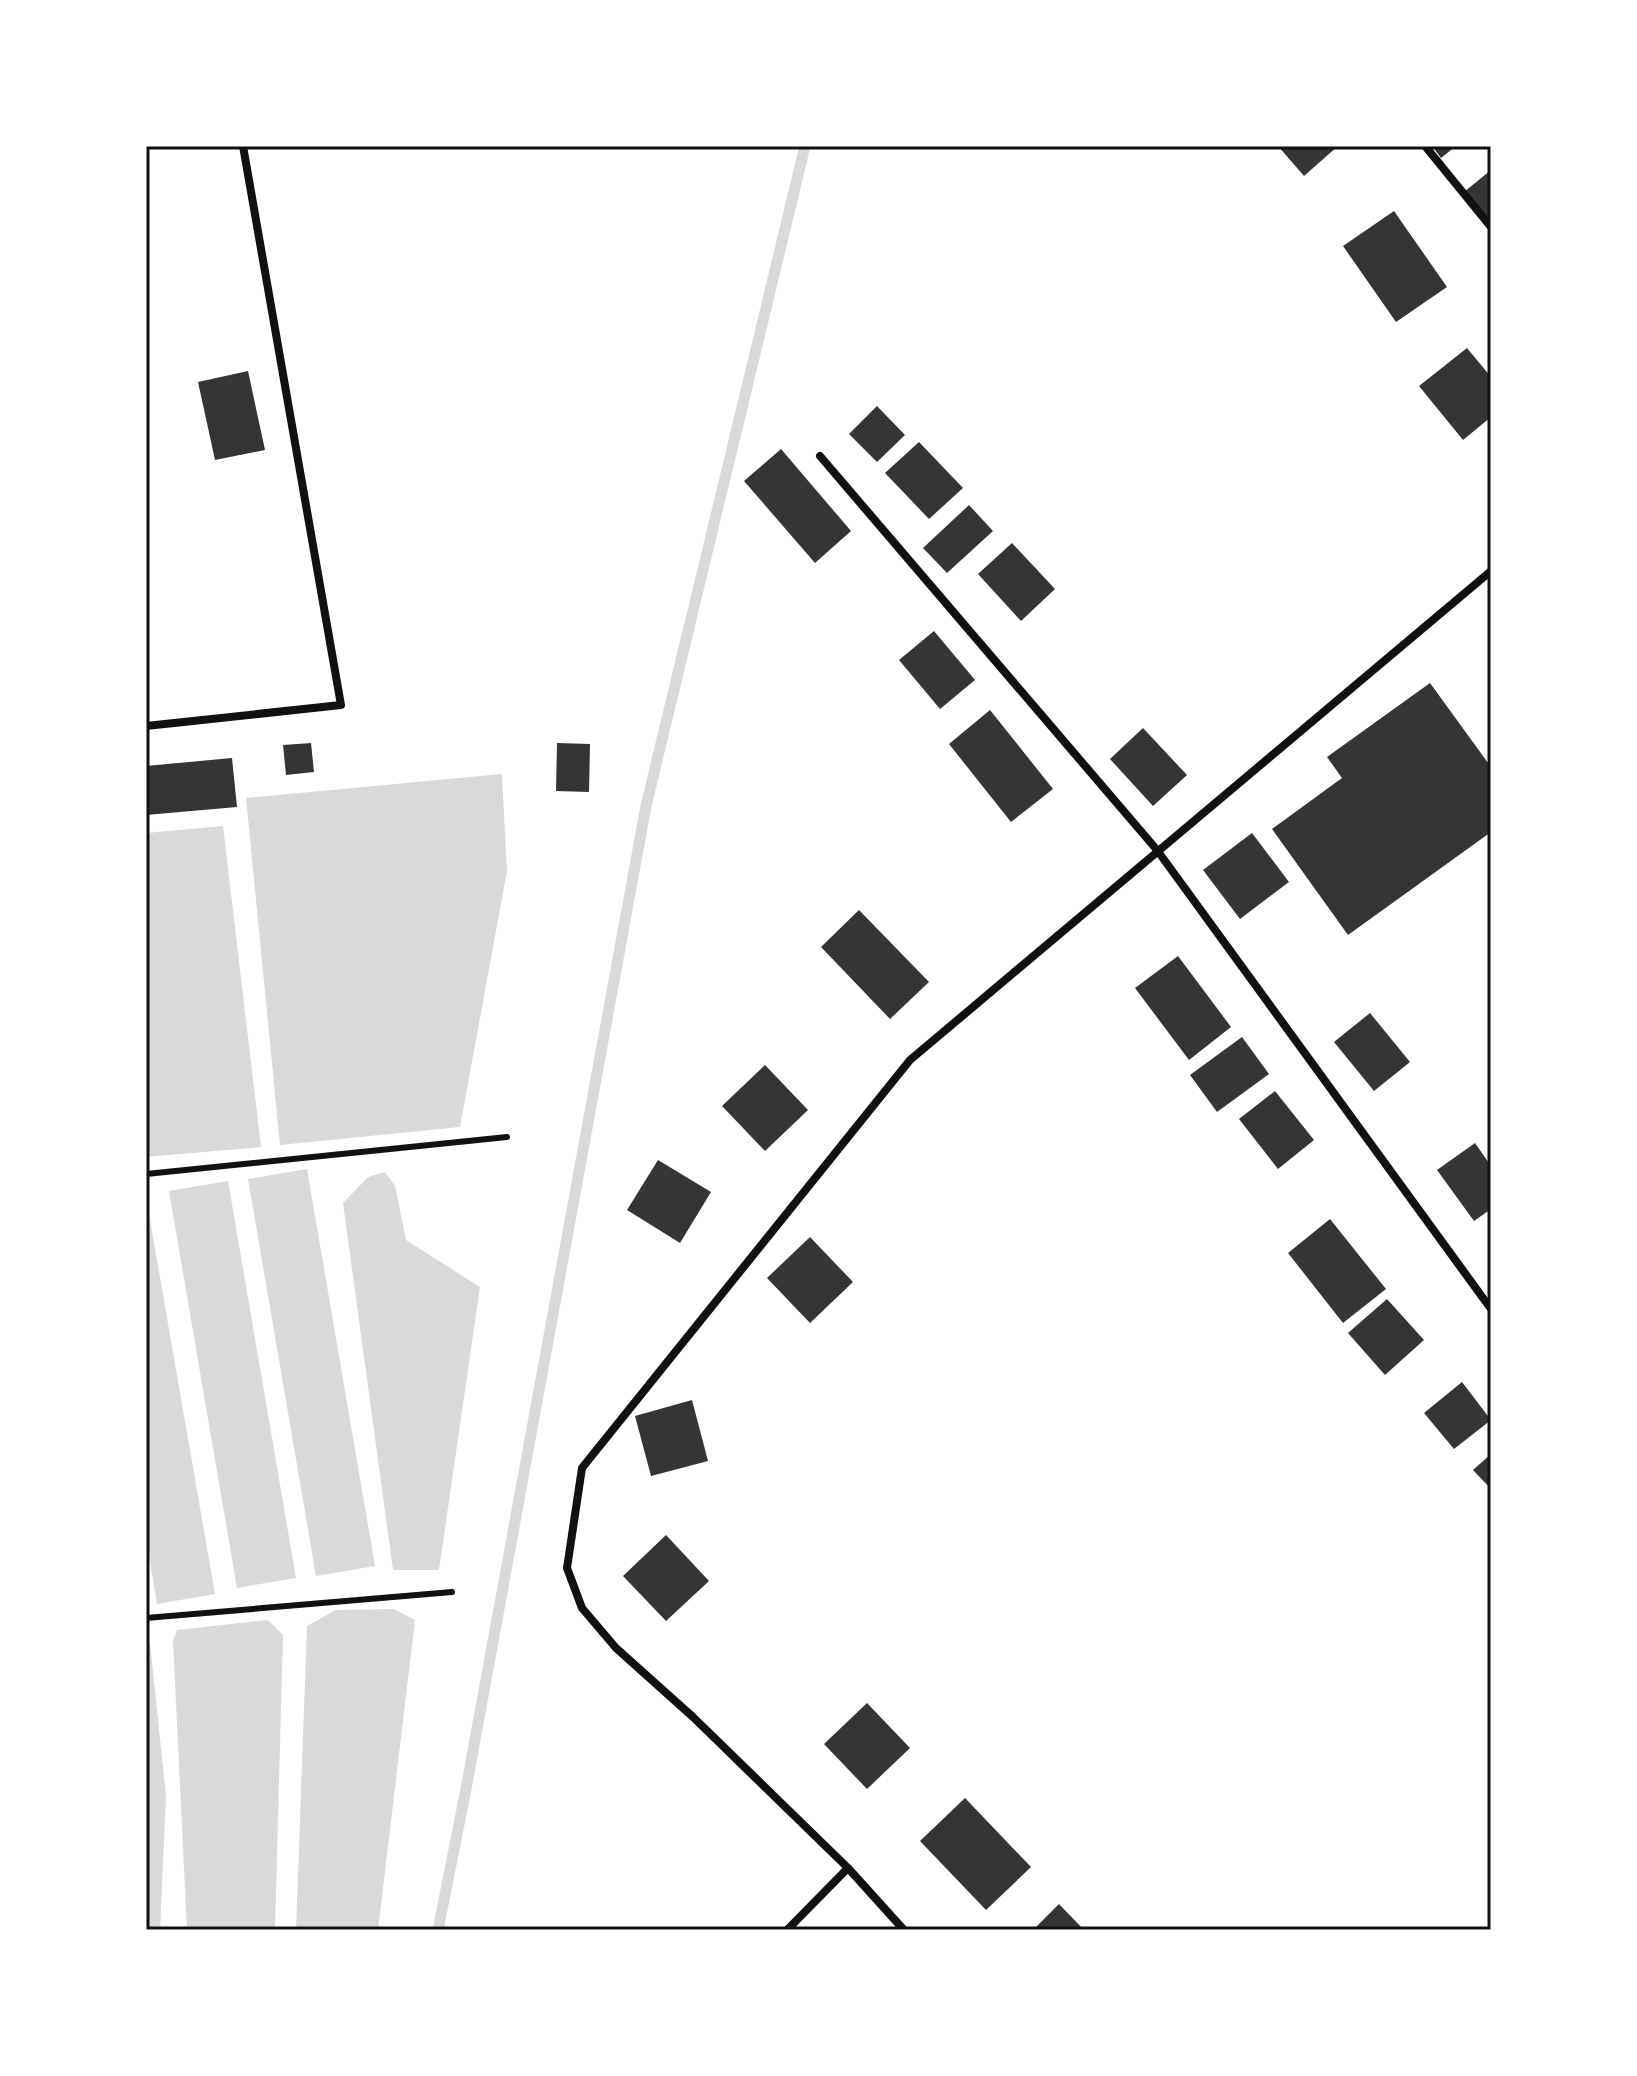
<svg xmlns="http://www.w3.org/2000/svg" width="1637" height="2076" font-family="'Public Sans',sans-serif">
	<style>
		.water { fill: #d9d9d9 }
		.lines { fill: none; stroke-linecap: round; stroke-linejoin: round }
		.stream { stroke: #d9d9d9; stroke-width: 11 }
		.building { fill: #353535 }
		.service { stroke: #111; stroke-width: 6 }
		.minor { stroke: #111; stroke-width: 8 }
		.neatline { fill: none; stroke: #111; stroke-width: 3 }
	</style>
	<rect width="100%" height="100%" fill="#fff"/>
	<!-- water -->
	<path class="water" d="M 502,774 L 507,871 L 460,1127 L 280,1145 L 246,798 Z
		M 223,826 L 261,1147 L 146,1157 L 146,833 Z
		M 307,1169 L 375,1566 L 316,1576 L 248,1179 Z
		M 385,1172 L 395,1186 L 406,1240 L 480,1287 L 439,1570 L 393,1570 L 343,1203 L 368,1177 Z
		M 228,1181 L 296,1578 L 237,1588 L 169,1191 Z
		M 146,1197 L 215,1594 L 157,1604 L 146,1538 Z
		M 394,1609 L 415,1620 L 378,1930 L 296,1930 L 307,1626 L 336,1610 Z
		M 268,1620 L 283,1635 L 275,1930 L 187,1930 L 173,1641 L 177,1630 Z
		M 146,1641 L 150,1643 L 166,1796 L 160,1930 L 146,1930 Z"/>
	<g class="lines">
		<!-- stream -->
		<path class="stream" d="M 438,1930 L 466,1789 L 646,806 L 805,146"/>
	</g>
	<!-- building -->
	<path class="building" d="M 1278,146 L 1338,146 L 1304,176 Z
		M 1432,146 L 1456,146 L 1441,158 Z
		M 1491,170 L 1491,225 L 1464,192 Z
		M 1394,211 L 1447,287 L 1396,322 L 1343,246 Z
		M 1467,348 L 1491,377 L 1491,417 L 1463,440 L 1419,386 Z
		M 248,371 L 265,450 L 215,460 L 198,382 Z
		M 877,406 L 905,435 L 877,462 L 849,434 Z
		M 919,442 L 963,488 L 929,519 L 885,473 Z
		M 781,449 L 851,531 L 815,563 L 744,481 Z
		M 969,505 L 993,531 L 947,573 L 923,548 Z
		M 1012,543 L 1055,589 L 1021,621 L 978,574 Z
		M 934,631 L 975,680 L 940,709 L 899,660 Z
		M 1430,683 L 1491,767 L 1491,832 L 1348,935 L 1272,829 L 1342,778 L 1327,757 Z
		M 990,710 L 1053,789 L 1011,822 L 949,744 Z
		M 1143,728 L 1187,775 L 1153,806 L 1110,759 Z
		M 311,743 L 314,772 L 286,775 L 283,745 Z
		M 557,743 L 590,744 L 589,792 L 556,791 Z
		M 232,758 L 237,807 L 146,815 L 146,766 Z
		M 1252,833 L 1289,882 L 1240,919 L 1203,870 Z
		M 859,910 L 929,982 L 890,1019 L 821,947 Z
		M 1178,956 L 1231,1027 L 1189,1060 L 1135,988 Z
		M 1370,1013 L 1410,1062 L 1374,1091 L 1334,1042 Z
		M 1242,1037 L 1269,1074 L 1217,1112 L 1190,1075 Z
		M 765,1065 L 808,1110 L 765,1151 L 722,1106 Z
		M 1275,1091 L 1314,1140 L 1278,1169 L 1239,1119 Z
		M 1475,1143 L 1491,1166 L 1491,1209 L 1474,1221 L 1437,1170 Z
		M 658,1160 L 711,1192 L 680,1243 L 627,1210 Z
		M 1330,1219 L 1386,1289 L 1343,1323 L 1288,1253 Z
		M 810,1237 L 853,1282 L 810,1323 L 767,1278 Z
		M 1387,1299 L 1424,1340 L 1385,1375 L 1348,1333 Z
		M 1462,1382 L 1491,1420 L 1454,1449 L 1424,1413 Z
		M 692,1400 L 708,1461 L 651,1476 L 635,1416 Z
		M 1491,1454 L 1491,1489 L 1473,1470 Z
		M 666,1535 L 709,1581 L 666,1621 L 623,1576 Z
		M 867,1703 L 910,1748 L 867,1789 L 824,1744 Z
		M 965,1798 L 1031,1867 L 986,1910 L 920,1841 Z
		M 1059,1904 L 1084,1930 L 1033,1930 Z"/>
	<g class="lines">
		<!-- service -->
		<path class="service" d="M 146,1174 L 507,1137
			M 146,1618 L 452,1592"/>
		<!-- minor -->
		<path class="minor" d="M 1425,146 L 1491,227
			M 820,456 L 1157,850 L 1491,1309
			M 146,726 L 341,705 L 243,146
			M 787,1930 L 848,1868
			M 904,1930 L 848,1868 L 693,1717 L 616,1648 L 582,1608 L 567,1568 L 582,1468 L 910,1060 L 1491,571"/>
	</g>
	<!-- border -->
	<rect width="1637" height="2076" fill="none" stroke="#ffffff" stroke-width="296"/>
	<rect x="148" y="148" width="1341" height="1780" class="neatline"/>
</svg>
